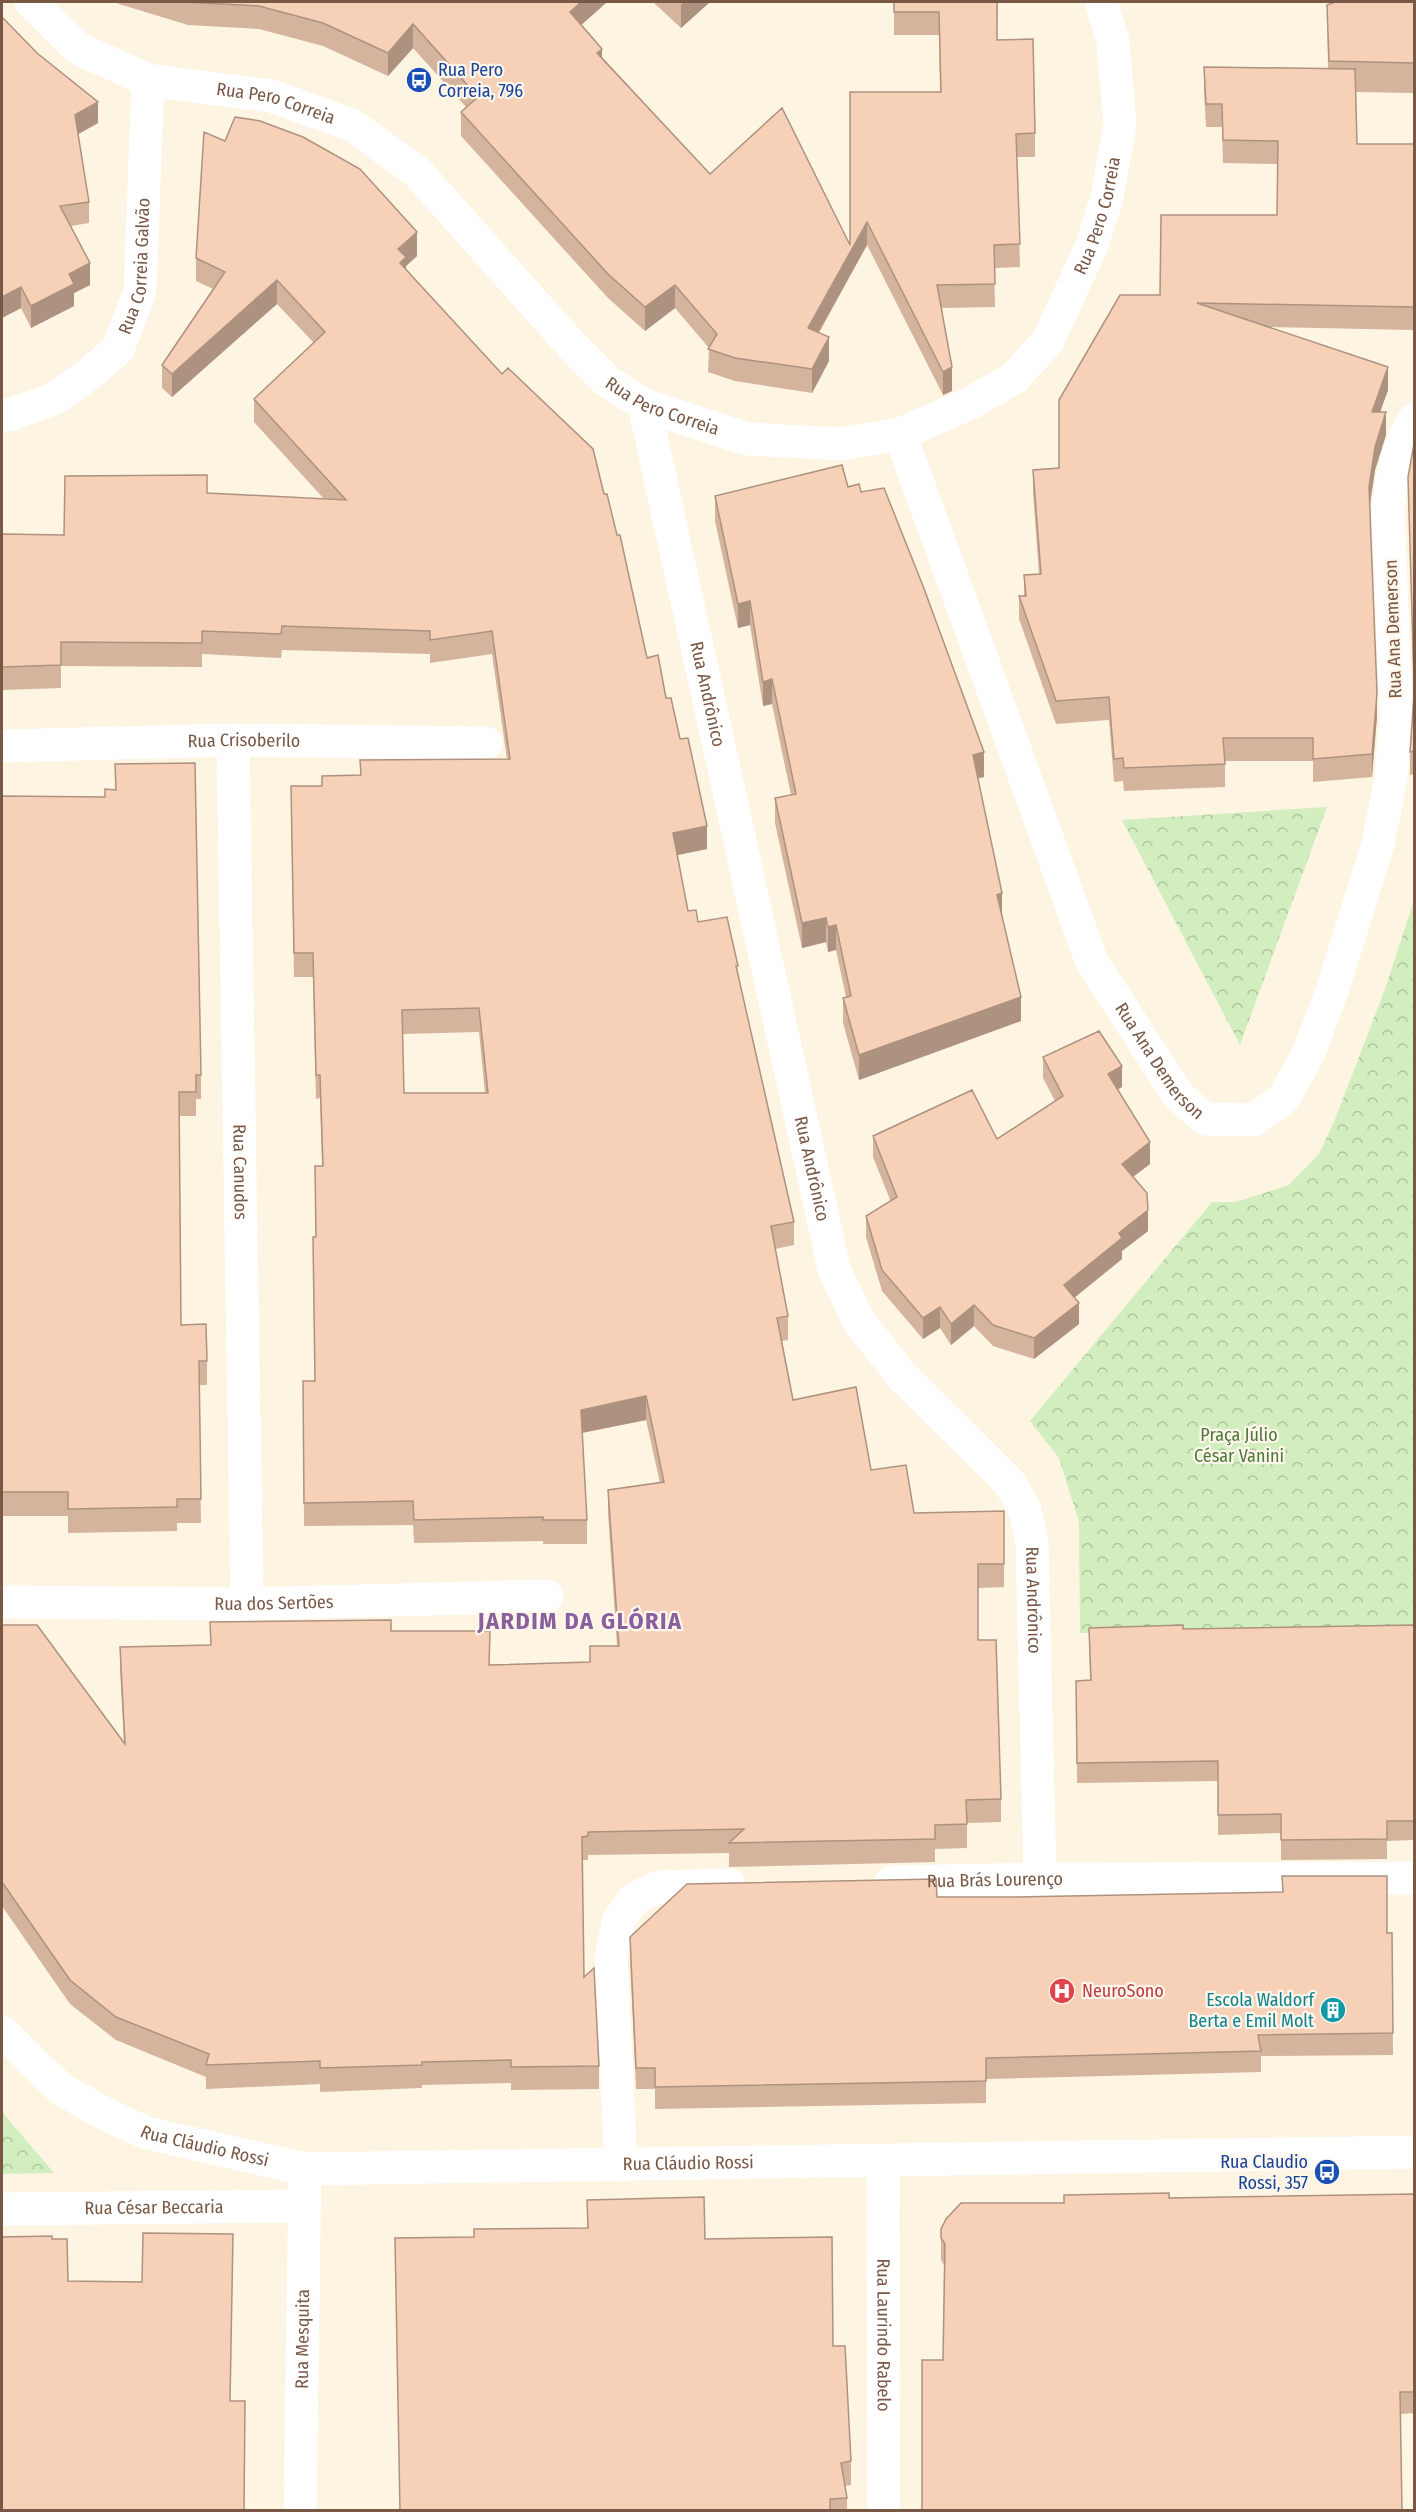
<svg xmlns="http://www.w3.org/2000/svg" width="1416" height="2512" font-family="'Fira Sans Condensed',sans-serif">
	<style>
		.park { fill: url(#park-crowns) }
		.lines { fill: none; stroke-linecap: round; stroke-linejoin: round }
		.street { stroke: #fff; stroke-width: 33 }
		.wall { fill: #d4b49d; fill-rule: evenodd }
		.shaded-wall { fill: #ad9280 }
		.building { fill: #f7d1b7; stroke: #ad9280; stroke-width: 1.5; fill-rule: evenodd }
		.labels { text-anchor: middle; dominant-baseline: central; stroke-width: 4.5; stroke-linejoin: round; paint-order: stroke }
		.transit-label { font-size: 18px; fill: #164399; stroke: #fff7eb; text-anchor: start }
		.street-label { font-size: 18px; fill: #795846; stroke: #fff7eb }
		.park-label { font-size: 18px; fill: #4c7a3a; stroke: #fff7eb }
		.health-label { font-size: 18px; fill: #be3a42; stroke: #fff7eb; text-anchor: start }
		.culture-label { font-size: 18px; fill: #0d838f; stroke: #fff7eb; text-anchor: end }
		.district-label { font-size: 24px; font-weight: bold; letter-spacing: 1.5px; fill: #89609d; stroke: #fff7eb }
	</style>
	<defs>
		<pattern id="park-crowns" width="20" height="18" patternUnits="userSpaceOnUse" patternTransform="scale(1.5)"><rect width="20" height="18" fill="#d2eebf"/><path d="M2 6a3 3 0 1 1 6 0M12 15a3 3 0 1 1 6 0" fill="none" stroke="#afc49d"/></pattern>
	</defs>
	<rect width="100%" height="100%" fill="#fef4e2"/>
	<!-- park -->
	<path class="park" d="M 1327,807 L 1240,1045 L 1122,820 Z
		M 1414,900 L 1414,1626 L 1080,1633 L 1079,1522 L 1059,1458 L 1030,1421 L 1212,1202 L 1236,1202 L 1289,1185 L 1319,1154 L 1336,1117 L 1385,989 Z
		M 2,2112 L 54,2173 L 2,2174 Z"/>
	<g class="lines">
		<!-- street -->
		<g class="street">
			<path id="s1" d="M 31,2 L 79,49 L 148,80 L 271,96 L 352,125 L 417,172 L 574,348 L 607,381 L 644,405 L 747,439 L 842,444 L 900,434 L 971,403 L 1014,378 L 1048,341 L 1092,245 L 1107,197 L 1120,125 L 1113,41 L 1101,2"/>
			<path id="s2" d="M 644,405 L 834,1269 L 858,1320 L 901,1375 L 1009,1482 L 1025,1510 L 1032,1544 L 1040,1879"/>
			<path id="s3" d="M 2,415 L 9,415 L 54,399 L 88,375 L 118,349 L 140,292 L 148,80"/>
			<path id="s4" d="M 900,434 L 1092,962 L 1178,1095 L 1205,1119 L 1254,1120 L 1284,1098 L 1309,1052 L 1332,991 L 1378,844 L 1391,779 L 1396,716 L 1388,509 C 1392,477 1397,447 1414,420"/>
			<path id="s5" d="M 233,740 L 247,1604"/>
			<path id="s6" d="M 2,746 L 233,740 L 486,743"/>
			<path id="s7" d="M 2,1602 L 247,1604 L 547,1596"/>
			<path id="s8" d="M 891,1882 L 1040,1879 L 1414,1878"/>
			<path id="s9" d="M 2,2032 L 61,2089 L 109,2116 L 147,2133 L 305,2169 L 1414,2152"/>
			<path id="s10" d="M 883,2161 L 884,2510"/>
			<path d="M 621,2165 L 611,1956 L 619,1920 L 634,1899 L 658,1887 L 729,1885"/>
			<path id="s11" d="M 2,2209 L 305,2206"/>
			<path id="s12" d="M 300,2510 L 305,2169"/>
		</g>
	</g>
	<!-- wall -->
	<path class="wall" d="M 116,2 L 607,2 L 581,25 L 602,57 L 710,174 L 850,245 L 940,92 L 939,35 L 894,35 L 894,2 L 998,2 L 997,40 L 1035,133 L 1035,157 L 1017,157 L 1020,267 L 994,268 L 995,307 L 942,308 L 952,391 L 943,395 L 867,245 L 819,333 L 829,361 L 812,393 L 735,381 L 708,372 L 709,348 L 675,308 L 645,331 L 608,298 L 461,136 L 461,112 L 466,107 L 413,48 L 388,76 L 323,46 L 259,29 L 188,25 L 119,4 Z
		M 653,2 L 710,2 L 681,28 Z
		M 1414,2 L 1414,93 L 1356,92 L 1357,144 L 1414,144 L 1414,330 L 1270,327 L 1388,390 L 1380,412 L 1386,435 L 1375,470 L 1370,505 L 1377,716 L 1372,777 L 1313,782 L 1313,761 L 1225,761 L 1225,787 L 1124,791 L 1123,781 L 1114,782 L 1109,720 L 1056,724 L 1019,619 L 1019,596 L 1024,596 L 1024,575 L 1039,574 L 1033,493 L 1033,470 L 1059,468 L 1160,295 L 1277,215 L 1278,164 L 1223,163 L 1222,127 L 1206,127 L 1204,90 L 1204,67 L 1328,69 L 1327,5 Z
		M 2,17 L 98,123 L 78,134 L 89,202 L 89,223 L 71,226 L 90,285 L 74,293 L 74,306 L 31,328 L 21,308 L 2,318 Z
		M 417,256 L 406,266 L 406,269 L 604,494 L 617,535 L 647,658 L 666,698 L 680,739 L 707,849 L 677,855 L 688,911 L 698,922 L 738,976 L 794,1222 L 794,1245 L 775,1249 L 788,1316 L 788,1340 L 782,1341 L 793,1400 L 871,1470 L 914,1513 L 1004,1511 L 1004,1587 L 978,1588 L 978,1640 L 1001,1799 L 1001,1822 L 967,1823 L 967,1848 L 935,1849 L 935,1862 L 729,1867 L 729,1853 L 588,1855 L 588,1860 L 582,1860 L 584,1977 L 599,2066 L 599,2089 L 511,2090 L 511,2083 L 422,2085 L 422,2088 L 320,2092 L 320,2084 L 206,2089 L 206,2077 L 116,2040 L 70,2004 L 2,1906 L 2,1625 L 124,1742 L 120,1670 L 120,1647 L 210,1645 L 391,1631 L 490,1665 L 590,1662 L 617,1646 L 608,1513 L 608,1490 L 660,1483 L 646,1420 L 582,1433 L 587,1520 L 587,1544 L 543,1544 L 543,1541 L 414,1543 L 413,1525 L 304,1526 L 303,1381 L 315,1381 L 316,1237 L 315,1166 L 322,1166 L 320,1098 L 316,1099 L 313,977 L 294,977 L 291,810 L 322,786 L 360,775 L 507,759 L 492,654 L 430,663 L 430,654 L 282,650 L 281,658 L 202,654 L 202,667 L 61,666 L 61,688 L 2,690 L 2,534 L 64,535 L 207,493 L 324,499 L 254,422 L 254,399 L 314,343 L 277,304 L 172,397 L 162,388 L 162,365 L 213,289 L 196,281 L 196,258 ZM 479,1032 L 485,1093 L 404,1093 L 402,1034 Z
		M 1414,444 L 1414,774 L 1410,775 L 1410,752 L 1414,699 L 1408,477 Z
		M 848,487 L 861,492 L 984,777 L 978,778 L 1021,1021 L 859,1080 L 843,1023 L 843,998 L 846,997 L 836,950 L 828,952 L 826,942 L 802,948 L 775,823 L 775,798 L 791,795 L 772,704 L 763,706 L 750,625 L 738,628 L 715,521 L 715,496 Z
		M 115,764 L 201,1075 L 201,1099 L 196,1099 L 196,1116 L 179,1116 L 181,1325 L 207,1361 L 207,1385 L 199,1385 L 201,1523 L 177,1523 L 177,1531 L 68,1533 L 68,1516 L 2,1516 L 2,796 L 105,797 L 105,789 L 115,790 Z
		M 1043,1057 L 1122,1087 L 1117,1089 L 1150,1164 L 1133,1177 L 1148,1231 L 1122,1251 L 1122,1259 L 1074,1298 L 1079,1324 L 1034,1359 L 993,1346 L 974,1326 L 951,1345 L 940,1328 L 923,1339 L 882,1291 L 866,1237 L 866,1216 L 891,1202 L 873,1157 L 873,1136 L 997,1139 L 1055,1101 L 1043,1078 Z
		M 1414,1625 L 1414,1840 L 1387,1841 L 1387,1859 L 1281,1860 L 1281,1833 L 1218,1835 L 1218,1781 L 1077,1783 L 1076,1681 L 1090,1681 L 1089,1628 L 1183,1629 Z
		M 937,1897 L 1392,1933 L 1393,2055 L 1261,2056 L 1261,2072 L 986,2079 L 986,2103 L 655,2109 L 655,2089 L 636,2089 L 630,1958 L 630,1937 Z
		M 1414,2194 L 1414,2413 L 1401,2414 L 943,2360 L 944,2265 L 941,2260 L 941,2229 L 1064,2203 L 1169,2198 Z
		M 587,2200 L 705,2239 L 833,2346 L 851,2461 L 851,2485 L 845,2486 L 847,2498 L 847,2511 L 399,2511 L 474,2237 L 587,2228 Z"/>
	<!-- shaded-wall -->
	<path class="shaded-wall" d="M 581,2 L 607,2 L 570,35 L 570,12 Z
		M 684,2 L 710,2 L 681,28 L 681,5 Z
		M 413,24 L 413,48 L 388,76 L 388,53 Z
		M 602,49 L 602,72 L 597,53 Z
		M 98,102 L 98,123 L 75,136 L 75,115 Z
		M 867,222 L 867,245 L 808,351 L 808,328 Z
		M 417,232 L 417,256 L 406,266 L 406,281 L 400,286 L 398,249 Z
		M 90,263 L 90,285 L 74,293 L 74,306 L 31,328 L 31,306 L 69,274 Z
		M 277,280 L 277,304 L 172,397 L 172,374 Z
		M 675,285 L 675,308 L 645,331 L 645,307 Z
		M 21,287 L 21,308 L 2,318 L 2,297 Z
		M 829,337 L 829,361 L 812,393 L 812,369 Z
		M 952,367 L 952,391 L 943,395 L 943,372 Z
		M 1388,367 L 1388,390 L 1372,435 L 1372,412 Z
		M 1386,412 L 1386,435 L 1375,470 L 1369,510 L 1369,487 L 1375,447 Z
		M 750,601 L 750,625 L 738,628 L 738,604 Z
		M 772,679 L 772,704 L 763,706 L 763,682 Z
		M 1377,693 L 1377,716 L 1372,777 L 1372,754 Z
		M 984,752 L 984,777 L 973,779 L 973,755 Z
		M 707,826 L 707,849 L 673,856 L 673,833 Z
		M 1002,893 L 1002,918 L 997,895 Z
		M 826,918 L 826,942 L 802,948 L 802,923 Z
		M 836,925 L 836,950 L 828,952 L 828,927 Z
		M 1021,997 L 1021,1021 L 859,1080 L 859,1055 Z
		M 1122,1066 L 1122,1087 L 1108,1095 L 1108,1074 Z
		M 1150,1142 L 1150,1164 L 1122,1185 L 1122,1164 Z
		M 1148,1210 L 1148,1231 L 1122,1251 L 1122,1259 L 1064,1306 L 1064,1285 L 1119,1233 Z
		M 1079,1303 L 1079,1324 L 1034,1359 L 1034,1338 Z
		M 974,1305 L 974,1326 L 951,1345 L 951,1324 Z
		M 940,1307 L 940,1328 L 923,1339 L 923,1318 Z
		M 646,1396 L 646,1420 L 581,1433 L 581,1410 Z"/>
	<!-- building -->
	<path class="building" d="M 186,2 L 581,2 L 570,12 L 602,49 L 597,53 L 710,174 L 782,108 L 850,245 L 850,92 L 941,92 L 939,12 L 894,12 L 894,2 L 997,2 L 997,40 L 1033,39 L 1035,133 L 1016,134 L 1020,244 L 994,245 L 995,284 L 937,285 L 952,367 L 943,372 L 867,222 L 808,328 L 829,337 L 812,369 L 735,358 L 708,349 L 717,334 L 675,285 L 645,307 L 608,274 L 461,112 L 478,97 L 413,24 L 388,53 L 323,23 L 259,6 Z
		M 1335,2 L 1414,2 L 1414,63 L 1329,61 L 1327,5 Z
		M 2,17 L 37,53 L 98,102 L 75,115 L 89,202 L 60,206 L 90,263 L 69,274 L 74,284 L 31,306 L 21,287 L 2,297 Z
		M 1204,67 L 1355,69 L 1357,144 L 1414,144 L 1414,307 L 1197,303 L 1388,367 L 1372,412 L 1386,412 L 1375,447 L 1369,487 L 1377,693 L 1372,754 L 1313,759 L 1313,738 L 1223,738 L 1225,764 L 1124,768 L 1123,758 L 1114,759 L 1109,697 L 1056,701 L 1019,596 L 1026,596 L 1024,575 L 1041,574 L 1033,470 L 1059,468 L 1059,400 L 1120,295 L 1160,295 L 1161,215 L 1277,215 L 1278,141 L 1223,140 L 1222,104 L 1206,104 Z
		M 235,117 L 260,121 L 303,137 L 360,169 L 417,232 L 398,249 L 406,257 L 400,263 L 502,374 L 508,368 L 593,449 L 604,494 L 607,494 L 617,535 L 620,535 L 647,658 L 658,655 L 666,698 L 671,698 L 680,739 L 688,738 L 707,826 L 673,833 L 688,911 L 696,910 L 698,922 L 727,917 L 738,966 L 736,966 L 794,1222 L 771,1226 L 788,1316 L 777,1318 L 793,1400 L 856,1387 L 871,1470 L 906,1465 L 914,1513 L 1004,1511 L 1004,1564 L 978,1564 L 978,1640 L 996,1640 L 1001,1799 L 966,1800 L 967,1824 L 935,1825 L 935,1839 L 729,1843 L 744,1829 L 588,1832 L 588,1836 L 582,1837 L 584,1977 L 594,1968 L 599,2066 L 511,2067 L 511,2060 L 422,2062 L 422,2065 L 320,2068 L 320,2061 L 206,2065 L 209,2054 L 116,2017 L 70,1980 L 2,1882 L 2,1625 L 37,1625 L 125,1744 L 120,1647 L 211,1645 L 210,1622 L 391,1620 L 391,1631 L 490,1631 L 489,1665 L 590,1662 L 590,1646 L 619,1646 L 608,1490 L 664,1482 L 646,1396 L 581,1410 L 587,1520 L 543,1520 L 543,1517 L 414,1520 L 413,1501 L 304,1503 L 303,1381 L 315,1381 L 313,1237 L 316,1237 L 315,1166 L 323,1166 L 320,1075 L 316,1075 L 313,953 L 294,953 L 291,786 L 322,786 L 322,776 L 361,775 L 360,760 L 510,759 L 492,631 L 430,640 L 430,631 L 282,626 L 281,634 L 202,631 L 202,643 L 61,642 L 61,665 L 2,667 L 2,534 L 64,535 L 65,476 L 207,475 L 207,493 L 346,500 L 254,399 L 325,332 L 277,280 L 172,374 L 162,365 L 225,272 L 196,258 L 204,132 L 225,141 ZM 479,1008 L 488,1093 L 404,1093 L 402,1010 Z
		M 1414,444 L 1414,684 L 1408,477 Z
		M 842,465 L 848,487 L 859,484 L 861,492 L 884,488 L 923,586 L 984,752 L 973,755 L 1002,893 L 997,895 L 1021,997 L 859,1055 L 843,998 L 851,996 L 836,925 L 828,927 L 826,918 L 802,923 L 775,798 L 796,794 L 772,679 L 763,682 L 750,601 L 738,604 L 715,496 Z
		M 1414,695 L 1414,751 L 1410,752 Z
		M 195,763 L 201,1075 L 196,1075 L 196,1092 L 179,1092 L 181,1325 L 206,1324 L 207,1361 L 199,1361 L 201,1499 L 177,1499 L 177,1507 L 68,1509 L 68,1492 L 2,1492 L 2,796 L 105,797 L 105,789 L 116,790 L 115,764 Z
		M 1099,1031 L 1122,1066 L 1108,1074 L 1150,1142 L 1122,1164 L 1147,1193 L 1148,1210 L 1119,1233 L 1122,1238 L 1064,1285 L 1079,1303 L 1034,1338 L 993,1325 L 974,1305 L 951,1324 L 940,1307 L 923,1318 L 882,1270 L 866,1216 L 897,1197 L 873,1136 L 972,1090 L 997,1139 L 1063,1096 L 1043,1057 Z
		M 1183,1625 L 1183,1629 L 1414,1625 L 1414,1821 L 1387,1821 L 1387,1839 L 1281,1840 L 1281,1814 L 1218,1815 L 1218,1761 L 1077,1763 L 1076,1681 L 1091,1680 L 1089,1628 Z
		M 1282,1876 L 1387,1876 L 1387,1933 L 1392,1933 L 1393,2033 L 1258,2035 L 1261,2051 L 986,2058 L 986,2081 L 655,2087 L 655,2068 L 636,2068 L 630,1937 L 687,1884 L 936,1879 L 937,1897 L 1010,1897 L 1283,1892 Z
		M 1169,2193 L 1169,2198 L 1414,2194 L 1414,2392 L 1400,2392 L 1402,2511 L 922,2511 L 922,2360 L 943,2360 L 945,2244 L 941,2238 L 941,2229 L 946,2219 L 961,2203 L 1064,2203 L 1064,2195 Z
		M 704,2197 L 705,2239 L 832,2237 L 833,2346 L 845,2346 L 851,2461 L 841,2463 L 847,2498 L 830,2499 L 830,2511 L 400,2511 L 395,2238 L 474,2237 L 474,2229 L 588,2228 L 587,2200 Z
		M 143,2233 L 233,2234 L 230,2401 L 245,2401 L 244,2511 L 2,2511 L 2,2237 L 52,2236 L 52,2239 L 67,2239 L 68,2281 L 142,2282 Z"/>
	<!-- icons -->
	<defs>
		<g id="bus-disc" transform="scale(1.35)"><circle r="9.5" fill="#1a4fb4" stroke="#fff7eb"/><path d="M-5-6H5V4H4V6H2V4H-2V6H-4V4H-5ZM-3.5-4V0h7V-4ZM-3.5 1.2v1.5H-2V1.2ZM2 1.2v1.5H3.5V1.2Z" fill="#fff"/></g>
		<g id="hospital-disc" transform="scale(1.35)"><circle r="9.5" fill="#e0444e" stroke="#fff7eb"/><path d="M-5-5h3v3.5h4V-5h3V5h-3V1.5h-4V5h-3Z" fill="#fff"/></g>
		<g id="building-disc" transform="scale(1.35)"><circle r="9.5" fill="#0f9aa8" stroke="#fff7eb"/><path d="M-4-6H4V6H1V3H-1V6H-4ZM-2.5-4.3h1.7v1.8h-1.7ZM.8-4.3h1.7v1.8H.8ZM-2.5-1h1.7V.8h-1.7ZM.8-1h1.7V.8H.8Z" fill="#fff"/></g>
	</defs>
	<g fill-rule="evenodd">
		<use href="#bus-disc" x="419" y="80"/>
		<use href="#hospital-disc" x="1062" y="1991"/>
		<use href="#building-disc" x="1333" y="2010"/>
		<use href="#bus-disc" x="1327" y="2172"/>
	</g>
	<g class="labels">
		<!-- transit labels -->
		<g class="transit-label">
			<text x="438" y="70">Rua Pero<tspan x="438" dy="21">Correia, 796</tspan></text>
			<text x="1308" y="2162" text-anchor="end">Rua Claudio<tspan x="1308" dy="21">Rossi, 357</tspan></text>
		</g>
		<!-- street labels -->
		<g class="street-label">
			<text stroke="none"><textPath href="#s1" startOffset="273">Rua Pero Correia</textPath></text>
			<text stroke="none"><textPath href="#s1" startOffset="1335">Rua Pero Correia</textPath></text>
			<text stroke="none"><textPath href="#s3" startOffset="222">Rua Correia Galvão</textPath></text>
			<text stroke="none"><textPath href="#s1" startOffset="777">Rua Pero Correia</textPath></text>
			<text transform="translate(1393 629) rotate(-92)">Rua Ana Demerson</text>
			<text stroke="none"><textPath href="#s2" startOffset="296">Rua Andrônico</textPath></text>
			<text stroke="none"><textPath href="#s6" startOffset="242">Rua Crisoberilo</textPath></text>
			<text stroke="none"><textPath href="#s4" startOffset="682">Rua Ana Demerson</textPath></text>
			<text stroke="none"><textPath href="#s2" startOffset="782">Rua Andrônico</textPath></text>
			<text stroke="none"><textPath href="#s5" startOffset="432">Rua Canudos</textPath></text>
			<text stroke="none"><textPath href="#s2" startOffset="1286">Rua Andrônico</textPath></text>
			<text stroke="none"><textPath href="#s7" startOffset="272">Rua dos Sertões</textPath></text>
			<text stroke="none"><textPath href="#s8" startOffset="104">Rua Brás Lourenço</textPath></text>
			<text stroke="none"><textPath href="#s9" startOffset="238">Rua Cláudio Rossi</textPath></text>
			<text stroke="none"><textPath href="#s9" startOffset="724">Rua Cláudio Rossi</textPath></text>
			<text stroke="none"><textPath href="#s11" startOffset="152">Rua César Beccaria</textPath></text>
			<text stroke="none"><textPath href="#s10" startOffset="174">Rua Laurindo Rabelo</textPath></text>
			<text stroke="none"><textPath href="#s12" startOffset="171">Rua Mesquita</textPath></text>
		</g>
		<!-- park labels -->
		<g class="park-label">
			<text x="1239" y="1435">Praça Júlio<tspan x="1239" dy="21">César Vanini</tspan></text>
		</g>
		<!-- health labels -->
		<g class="health-label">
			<text x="1082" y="1991">NeuroSono</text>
		</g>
		<!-- culture labels -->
		<g class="culture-label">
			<text x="1314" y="2000">Escola Waldorf<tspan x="1314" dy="21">Berta e Emil Molt</tspan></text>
		</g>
		<!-- district labels -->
		<g class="district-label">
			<text x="580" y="1621">JARDIM DA GLÓRIA</text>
		</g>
	</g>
	<!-- border -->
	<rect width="1416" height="2512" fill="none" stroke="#795846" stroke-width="6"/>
</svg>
